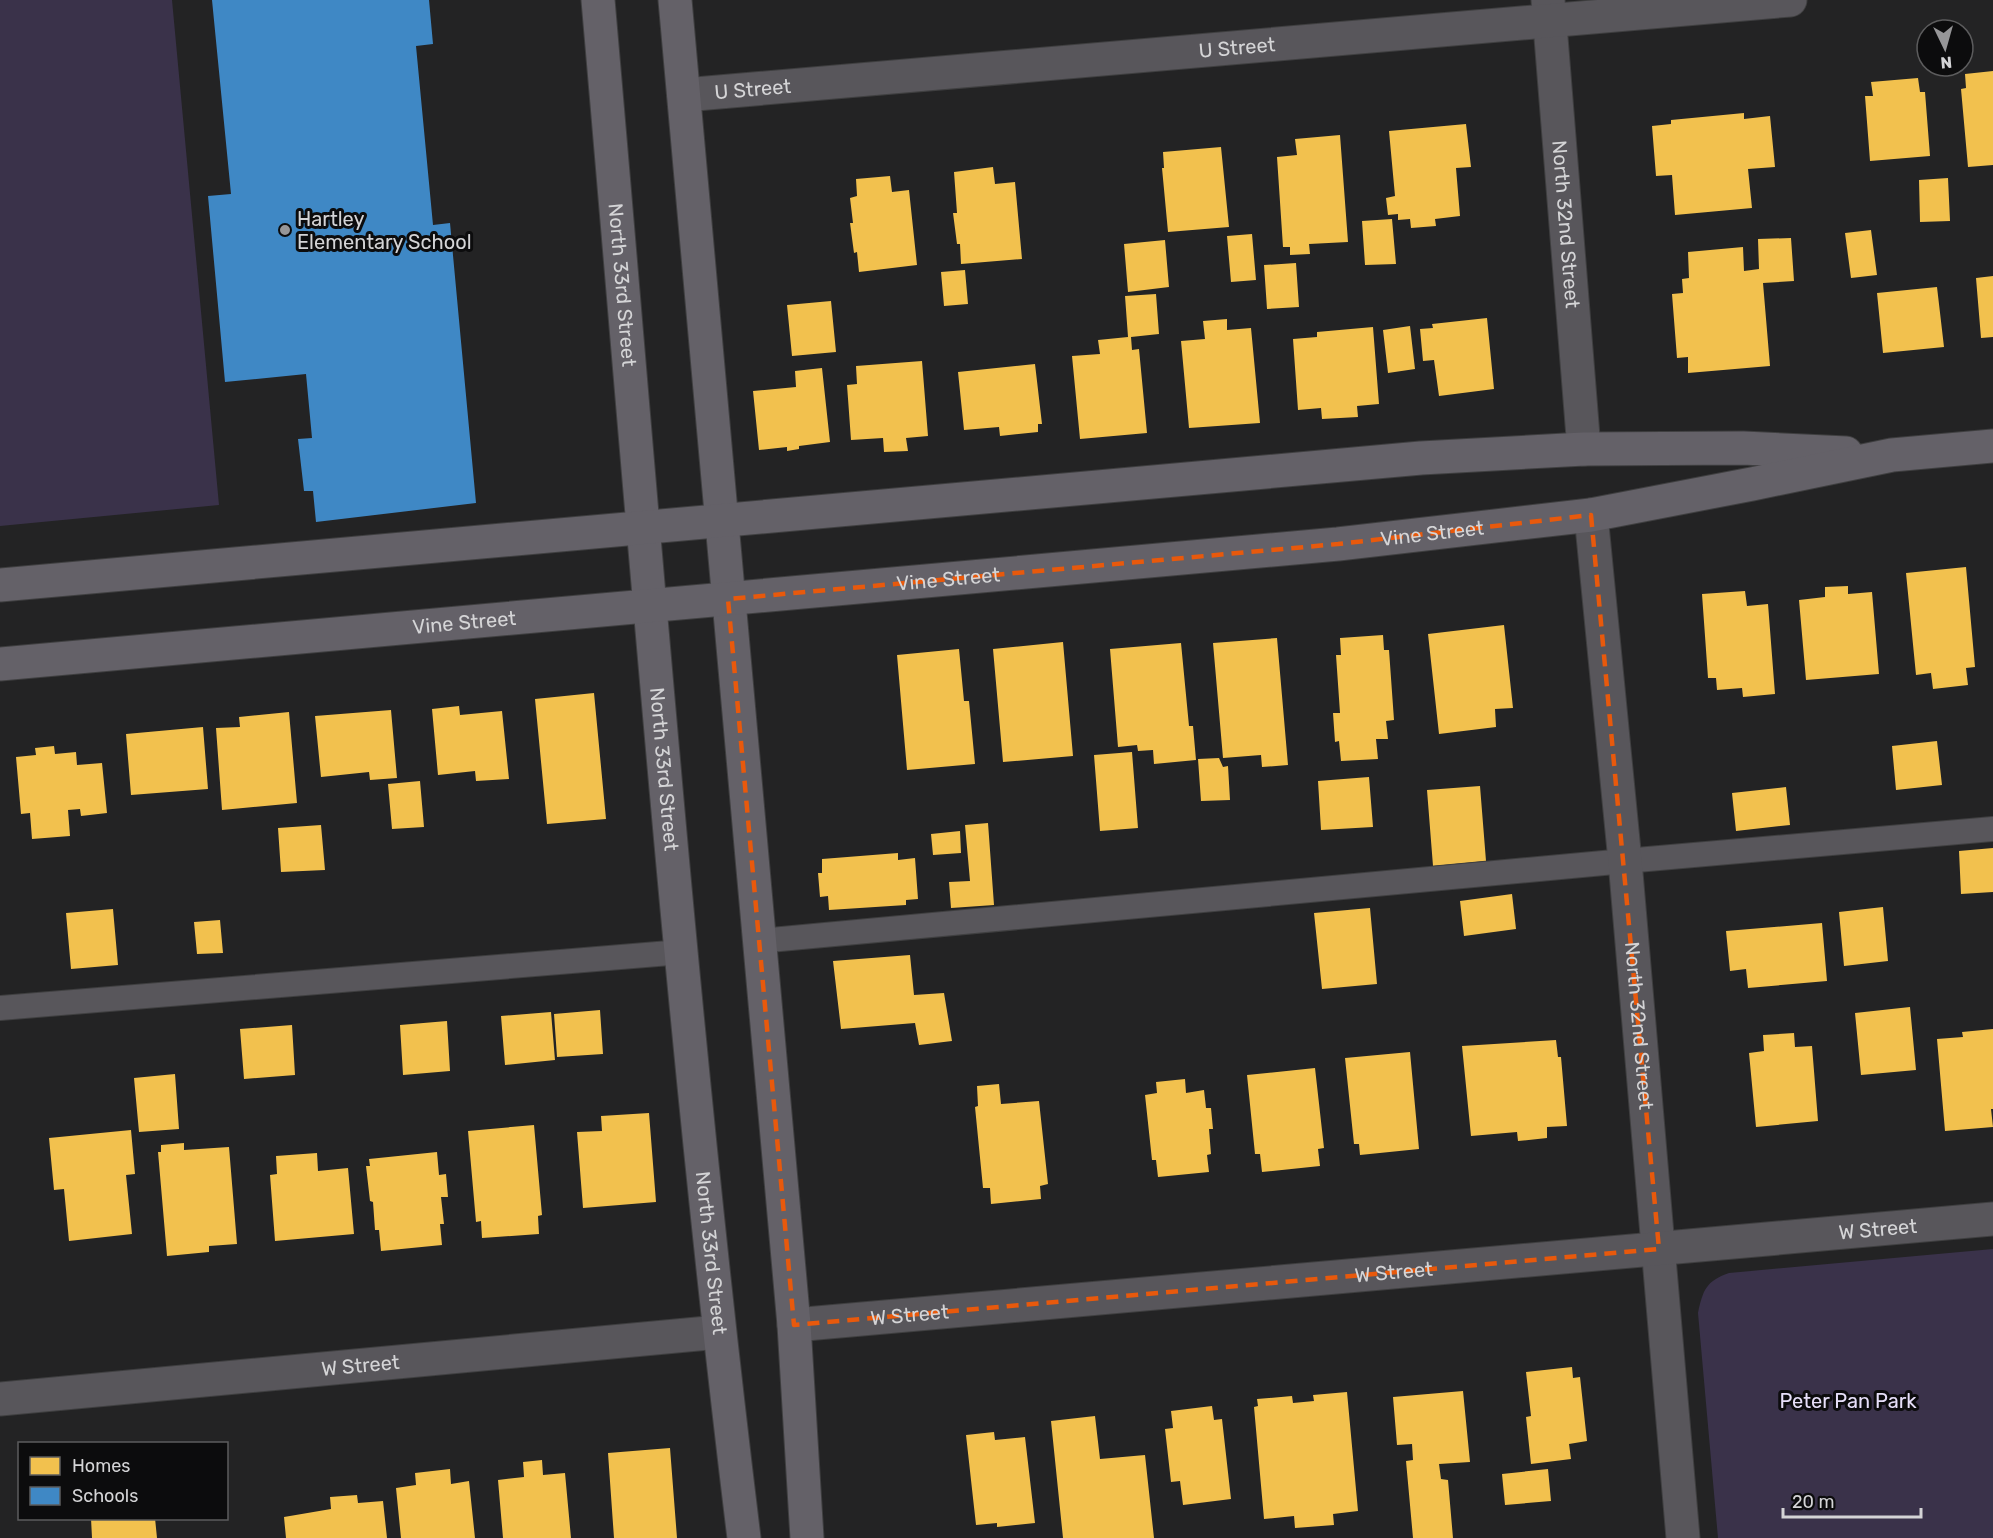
<svg xmlns="http://www.w3.org/2000/svg" width="1993" height="1538" font-family="Rubik,sans-serif">
	<style>
		.green { fill: #3a324a }
		.homes { fill: #f2c14e }
		.schools { fill: #3f88c5 }
		.lines { fill: none; stroke-linecap: round; stroke-linejoin: round }
		.lane-casing { stroke: #3f3f40; stroke-width: 26 }
		.street-casing { stroke: #3f3f40; stroke-width: 35 }
		.secondary-casing { stroke: #3f3f40; stroke-width: 35 }
		.lane { stroke: #58565b; stroke-width: 24 }
		.street { stroke: #58565b; stroke-width: 33 }
		.secondary { stroke: #646168; stroke-width: 33 }
		.marked { fill: none; stroke: #e8590c; stroke-width: 4.5; stroke-dasharray: 12 8; stroke-linejoin: round }
		.poi-dot { fill: #969698; stroke: #0c0c0d; stroke-width: 2 }
		.labels { text-anchor: middle; dominant-baseline: central; stroke-width: 6; stroke-linejoin: round; paint-order: stroke }
		.street-label { font-size: 20px; fill: #d4d4d6; stroke: #0c0c0d }
		.poi-label { font-size: 20px; fill: #d4d4d6; stroke: #0c0c0d; text-anchor: start }
		.park-label { font-size: 20px; fill: #e7dff9; stroke: #0c0c0d }
	</style>
	<rect width="100%" height="100%" fill="#232324"/>
	<!-- green -->
	<path class="green" d="M 0,0 L 172,0 L 219,505 L 0,526 Z
		M 1993,1249 L 1993,1538 L 1718,1538 L 1698,1313 C 1703,1290 1706,1281 1729,1273 Z"/>
	<!-- homes -->
	<path class="homes" d="M 1993,71 L 1993,165 L 1968,167 L 1961,89 L 1966,88 L 1965,74 Z
		M 1918,78 L 1920,92 L 1925,92 L 1930,156 L 1870,161 L 1865,96 L 1873,96 L 1871,82 Z
		M 1744,113 L 1744,119 L 1770,116 L 1775,167 L 1748,169 L 1752,208 L 1675,215 L 1672,175 L 1656,176 L 1652,126 L 1671,124 L 1671,120 Z
		M 1466,124 L 1471,167 L 1456,168 L 1460,216 L 1435,219 L 1436,226 L 1411,228 L 1410,219 L 1398,220 L 1398,214 L 1388,215 L 1386,198 L 1395,196 L 1389,131 Z
		M 1340,135 L 1348,242 L 1309,244 L 1310,254 L 1290,255 L 1290,247 L 1283,247 L 1277,157 L 1297,155 L 1295,139 Z
		M 1221,147 L 1229,227 L 1168,232 L 1162,168 L 1164,168 L 1163,152 Z
		M 993,167 L 995,184 L 1015,182 L 1022,259 L 961,264 L 960,244 L 957,244 L 953,213 L 957,213 L 954,172 Z
		M 890,176 L 892,192 L 909,190 L 917,265 L 859,272 L 857,252 L 854,253 L 850,223 L 853,223 L 850,198 L 857,196 L 856,179 Z
		M 1948,178 L 1950,221 L 1920,222 L 1919,180 Z
		M 1392,219 L 1396,264 L 1365,265 L 1362,221 Z
		M 1871,230 L 1877,275 L 1851,278 L 1845,233 Z
		M 1252,234 L 1256,280 L 1231,282 L 1227,236 Z
		M 1791,238 L 1794,281 L 1763,283 L 1770,366 L 1688,373 L 1688,357 L 1677,358 L 1672,294 L 1683,293 L 1682,279 L 1689,278 L 1688,252 L 1743,247 L 1744,271 L 1759,269 L 1758,239 Z
		M 1165,240 L 1169,287 L 1128,292 L 1124,244 Z
		M 1296,263 L 1299,307 L 1267,309 L 1264,265 Z
		M 965,270 L 968,304 L 944,306 L 941,272 Z
		M 1993,276 L 1993,337 L 1981,338 L 1976,278 Z
		M 1937,287 L 1944,347 L 1883,353 L 1877,293 Z
		M 1156,294 L 1159,334 L 1131,337 L 1132,350 L 1139,349 L 1147,433 L 1080,439 L 1072,356 L 1100,354 L 1098,340 L 1128,337 L 1125,296 Z
		M 831,301 L 836,352 L 792,356 L 787,305 Z
		M 1487,318 L 1494,389 L 1439,396 L 1434,360 L 1423,361 L 1420,329 L 1433,328 L 1432,324 Z
		M 1227,319 L 1227,330 L 1251,328 L 1260,423 L 1189,428 L 1181,341 L 1205,339 L 1203,321 Z
		M 1410,326 L 1415,369 L 1388,373 L 1383,330 Z
		M 1373,327 L 1379,404 L 1357,406 L 1358,417 L 1322,419 L 1321,408 L 1298,410 L 1293,339 L 1317,337 L 1317,332 Z
		M 922,361 L 928,436 L 906,438 L 908,451 L 884,452 L 883,438 L 851,440 L 847,385 L 857,384 L 856,366 Z
		M 1035,364 L 1042,424 L 1038,424 L 1038,432 L 1000,436 L 999,427 L 964,430 L 958,372 Z
		M 822,368 L 830,442 L 799,446 L 799,449 L 787,451 L 787,447 L 759,450 L 753,391 L 796,387 L 795,371 Z
		M 1966,567 L 1975,667 L 1966,668 L 1968,685 L 1933,689 L 1931,673 L 1916,675 L 1906,573 Z
		M 1848,586 L 1848,594 L 1872,592 L 1879,674 L 1806,680 L 1799,600 L 1825,597 L 1825,587 Z
		M 1745,591 L 1747,606 L 1768,604 L 1775,694 L 1743,697 L 1742,688 L 1717,690 L 1716,678 L 1708,678 L 1702,594 Z
		M 1504,625 L 1513,708 L 1495,709 L 1496,727 L 1439,734 L 1428,634 Z
		M 1383,635 L 1384,650 L 1389,650 L 1394,720 L 1386,721 L 1388,739 L 1376,739 L 1378,759 L 1341,761 L 1339,741 L 1335,742 L 1333,713 L 1340,713 L 1336,655 L 1341,655 L 1340,638 Z
		M 1277,638 L 1288,765 L 1262,767 L 1261,755 L 1223,758 L 1213,643 Z
		M 1063,642 L 1073,756 L 1003,762 L 993,649 Z
		M 1181,643 L 1189,726 L 1193,726 L 1196,760 L 1154,764 L 1153,750 L 1138,751 L 1137,745 L 1118,747 L 1110,649 Z
		M 959,649 L 964,701 L 969,701 L 975,764 L 907,770 L 897,655 Z
		M 594,693 L 606,819 L 547,824 L 535,699 Z
		M 459,706 L 460,715 L 502,711 L 509,779 L 476,781 L 475,771 L 438,775 L 432,709 Z
		M 391,710 L 397,778 L 370,780 L 369,772 L 321,777 L 315,716 Z
		M 289,712 L 297,803 L 222,810 L 216,728 L 240,727 L 239,717 Z
		M 203,727 L 208,789 L 131,795 L 126,734 Z
		M 1937,741 L 1942,785 L 1896,790 L 1892,746 Z
		M 54,746 L 55,754 L 76,752 L 77,765 L 102,763 L 107,813 L 81,816 L 80,809 L 68,810 L 70,836 L 32,839 L 30,813 L 21,814 L 16,757 L 36,755 L 35,748 Z
		M 1132,752 L 1138,828 L 1100,831 L 1094,755 Z
		M 1219,758 L 1223,767 L 1228,766 L 1230,800 L 1201,801 L 1198,759 Z
		M 1369,777 L 1373,827 L 1321,830 L 1318,781 Z
		M 420,781 L 424,827 L 392,829 L 388,784 Z
		M 1480,786 L 1486,861 L 1433,866 L 1427,790 Z
		M 1786,787 L 1790,825 L 1736,831 L 1732,793 Z
		M 988,823 L 994,905 L 951,908 L 949,882 L 970,881 L 965,825 Z
		M 321,825 L 325,870 L 281,872 L 278,828 Z
		M 960,831 L 961,853 L 933,855 L 931,834 Z
		M 1993,848 L 1993,892 L 1961,894 L 1959,851 Z
		M 898,853 L 898,860 L 915,858 L 918,899 L 906,900 L 906,905 L 829,910 L 828,896 L 820,897 L 818,873 L 822,873 L 822,859 Z
		M 1512,894 L 1516,929 L 1464,936 L 1460,901 Z
		M 1883,907 L 1888,961 L 1844,966 L 1839,912 Z
		M 1370,908 L 1377,984 L 1322,989 L 1314,913 Z
		M 113,909 L 118,965 L 71,969 L 66,913 Z
		M 220,920 L 223,953 L 197,954 L 194,922 Z
		M 1822,923 L 1827,981 L 1748,988 L 1746,969 L 1730,971 L 1726,931 Z
		M 910,955 L 914,995 L 944,993 L 952,1041 L 919,1045 L 915,1023 L 841,1029 L 833,961 Z
		M 1910,1007 L 1916,1070 L 1861,1075 L 1855,1013 Z
		M 600,1010 L 603,1054 L 557,1057 L 554,1014 Z
		M 551,1012 L 555,1060 L 505,1065 L 501,1016 Z
		M 447,1021 L 450,1071 L 403,1075 L 400,1025 Z
		M 292,1025 L 295,1075 L 244,1079 L 240,1029 Z
		M 1993,1029 L 1993,1109 L 1991,1109 L 1993,1127 L 1945,1131 L 1937,1039 L 1963,1037 L 1962,1032 Z
		M 1794,1033 L 1795,1047 L 1812,1046 L 1818,1121 L 1756,1127 L 1749,1053 L 1764,1051 L 1763,1035 Z
		M 1556,1040 L 1558,1057 L 1561,1057 L 1567,1126 L 1547,1127 L 1547,1138 L 1518,1141 L 1517,1132 L 1471,1136 L 1462,1046 Z
		M 1410,1052 L 1419,1149 L 1360,1155 L 1359,1144 L 1354,1144 L 1345,1058 Z
		M 1315,1068 L 1324,1148 L 1318,1149 L 1320,1166 L 1262,1172 L 1260,1154 L 1255,1154 L 1247,1075 Z
		M 175,1074 L 179,1129 L 139,1132 L 134,1078 Z
		M 1185,1079 L 1186,1093 L 1204,1090 L 1206,1108 L 1211,1108 L 1213,1129 L 1209,1129 L 1211,1154 L 1207,1155 L 1209,1172 L 1158,1177 L 1156,1160 L 1152,1160 L 1145,1095 L 1157,1093 L 1156,1082 Z
		M 999,1084 L 1001,1104 L 1039,1101 L 1048,1184 L 1040,1186 L 1041,1199 L 991,1204 L 990,1188 L 983,1188 L 975,1107 L 978,1106 L 977,1086 Z
		M 649,1113 L 656,1202 L 583,1208 L 577,1132 L 602,1131 L 601,1116 Z
		M 534,1125 L 542,1215 L 538,1216 L 539,1234 L 482,1238 L 481,1221 L 476,1222 L 468,1131 Z
		M 131,1130 L 135,1174 L 126,1175 L 132,1234 L 69,1241 L 64,1189 L 54,1190 L 49,1138 Z
		M 184,1143 L 184,1150 L 229,1147 L 237,1244 L 209,1246 L 209,1252 L 167,1256 L 158,1152 L 161,1152 L 161,1145 Z
		M 437,1152 L 439,1175 L 446,1174 L 448,1197 L 441,1197 L 444,1224 L 440,1224 L 442,1245 L 381,1251 L 379,1230 L 375,1230 L 373,1202 L 370,1201 L 366,1166 L 370,1166 L 369,1159 Z
		M 317,1153 L 318,1171 L 348,1168 L 354,1234 L 275,1241 L 270,1175 L 277,1174 L 276,1156 Z
		M 1572,1367 L 1573,1378 L 1580,1377 L 1587,1441 L 1569,1444 L 1571,1459 L 1531,1464 L 1526,1417 L 1531,1416 L 1526,1372 Z
		M 1463,1391 L 1470,1462 L 1439,1464 L 1441,1479 L 1448,1480 L 1453,1538 L 1413,1538 L 1406,1461 L 1413,1460 L 1412,1444 L 1397,1445 L 1393,1397 Z
		M 1347,1392 L 1358,1511 L 1333,1514 L 1334,1525 L 1295,1528 L 1294,1516 L 1264,1519 L 1254,1407 L 1258,1406 L 1257,1399 L 1292,1396 L 1293,1403 L 1314,1401 L 1313,1395 Z
		M 1212,1406 L 1214,1420 L 1222,1419 L 1231,1499 L 1183,1505 L 1180,1481 L 1171,1482 L 1165,1429 L 1173,1428 L 1171,1411 Z
		M 1095,1416 L 1100,1459 L 1145,1455 L 1154,1538 L 1063,1538 L 1051,1421 Z
		M 994,1432 L 995,1440 L 1025,1437 L 1035,1523 L 997,1527 L 997,1523 L 976,1525 L 966,1435 Z
		M 670,1448 L 677,1538 L 614,1538 L 608,1453 Z
		M 542,1460 L 543,1475 L 565,1473 L 571,1538 L 503,1538 L 498,1480 L 524,1477 L 523,1462 Z
		M 450,1469 L 451,1484 L 469,1481 L 475,1538 L 401,1538 L 396,1488 L 416,1485 L 415,1473 Z
		M 1548,1469 L 1551,1501 L 1505,1505 L 1502,1474 Z
		M 357,1495 L 358,1503 L 383,1501 L 387,1538 L 286,1538 L 284,1517 L 331,1509 L 330,1497 Z
		M 91,1518 L 155,1518 L 157,1538 L 92,1538 Z"/>
	<!-- schools -->
	<path class="schools" d="M 212,0 L 429,0 L 433,44 L 416,46 L 433,225 L 450,223 L 476,503 L 316,522 L 313,491 L 304,491 L 298,439 L 312,438 L 306,374 L 225,382 L 208,196 L 231,194 Z"/>
	<g class="lines">
		<!-- lane casing -->
		<g class="lane-casing">
			<path id="lane" d="M 759,941 L 1625,861 L 1993,829
				M 0,1008 L 682,952"/>
		</g>
		<!-- street casing -->
		<g class="street-casing">
			<g id="street">
				<path id="s1" d="M 1548,0 L 1584,449"/>
				<path id="s2" d="M 684,95 L 1790,0"/>
				<path id="s3" d="M 1591,515 L 1625,861 L 1683,1538"/>
				<path id="s4" d="M 794,1325 L 1993,1219"/>
				<path id="s5" d="M 0,1399 L 719,1332"/>
			</g>
		</g>
		<!-- secondary casing -->
		<g class="secondary-casing">
			<g id="secondary">
				<path id="s6" d="M 598,0 C 643,513 681,1027 744,1538"/>
				<path d="M 675,0 L 794,1325 L 807,1538"/>
				<path d="M 0,585 L 1421,458 L 1584,449 L 1743,448 L 1846,453"/>
				<path id="s7" d="M 0,664 L 1338,544 L 1591,515 L 1752,484 L 1892,455 L 1993,446"/>
			</g>
		</g>
		<!-- lane -->
		<use href="#lane" class="lane"/>
		<!-- street -->
		<use href="#street" class="street"/>
		<!-- secondary -->
		<use href="#secondary" class="secondary"/>
	</g>
	<!-- marked area -->
	<path class="marked" d="M 1591,515 L 1659,1249 L 794,1325 L 728,599 L 1338,544 Z"/>
	<!-- markers -->
	<circle class="poi-dot" cx="285" cy="230" r="6"/>
	<g class="labels">
		<!-- street labels -->
		<g class="street-label">
			<text stroke="none"><textPath href="#s2" startOffset="555">U Street</textPath></text>
			<text stroke="none"><textPath href="#s2" startOffset="69">U Street</textPath></text>
			<text stroke="none"><textPath href="#s1" startOffset="225">North 32nd Street</textPath></text>
			<text stroke="none"><textPath href="#s6" startOffset="286">North 33rd Street</textPath></text>
			<text stroke="none"><textPath href="#s7" startOffset="1438">Vine Street</textPath></text>
			<text stroke="none"><textPath href="#s7" startOffset="952">Vine Street</textPath></text>
			<text stroke="none"><textPath href="#s7" startOffset="466">Vine Street</textPath></text>
			<text stroke="none"><textPath href="#s6" startOffset="772">North 33rd Street</textPath></text>
			<text stroke="none"><textPath href="#s3" startOffset="513">North 32nd Street</textPath></text>
			<text stroke="none"><textPath href="#s4" startOffset="1088">W Street</textPath></text>
			<text stroke="none"><textPath href="#s6" startOffset="1258">North 33rd Street</textPath></text>
			<text stroke="none"><textPath href="#s4" startOffset="602">W Street</textPath></text>
			<text stroke="none"><textPath href="#s4" startOffset="116">W Street</textPath></text>
			<text stroke="none"><textPath href="#s5" startOffset="362">W Street</textPath></text>
		</g>
		<!-- poi labels -->
		<g class="poi-label">
			<text x="297" y="219">Hartley<tspan x="297" dy="23">Elementary School</tspan></text>
		</g>
		<!-- park labels -->
		<g class="park-label">
			<text x="1848" y="1401">Peter Pan Park</text>
		</g>
	</g>
	<!-- legend -->
	<rect x="18" y="1442" width="210" height="78" fill="#0c0c0d" stroke="#5c5c5d" stroke-width="1.5"/>
	<rect x="30" y="1457" width="30" height="18" fill="#f2c14e" stroke="#5c5c5d" stroke-width="1.5"/>
	<text x="72" y="1472" font-size="18" fill="#d4d4d6">Homes</text>
	<rect x="30" y="1487" width="30" height="18" fill="#3f88c5" stroke="#5c5c5d" stroke-width="1.5"/>
	<text x="72" y="1502" font-size="18" fill="#d4d4d6">Schools</text>
	<!-- north arrow -->
	<g transform="translate(1945 48) rotate(175)"><circle r="28" fill="#0c0c0d" stroke="#5c5c5d" stroke-width="1.5"/>
	<path d="M0-4.5L10 22L0 15L-10 22Z" fill="#969698"/>
	<text y="-9" font-size="16" font-weight="bold" text-anchor="middle" fill="#d4d4d6">N</text>
	</g>
	<!-- scale -->
	<path d="M1783 1508v9h138v-9" fill="none" stroke="#d4d4d6" stroke-width="3"/>
	<text x="1792" y="1508" font-size="18" fill="#d4d4d6" stroke="#0c0c0d" stroke-width="4.5" paint-order="stroke">20 m</text>
</svg>
